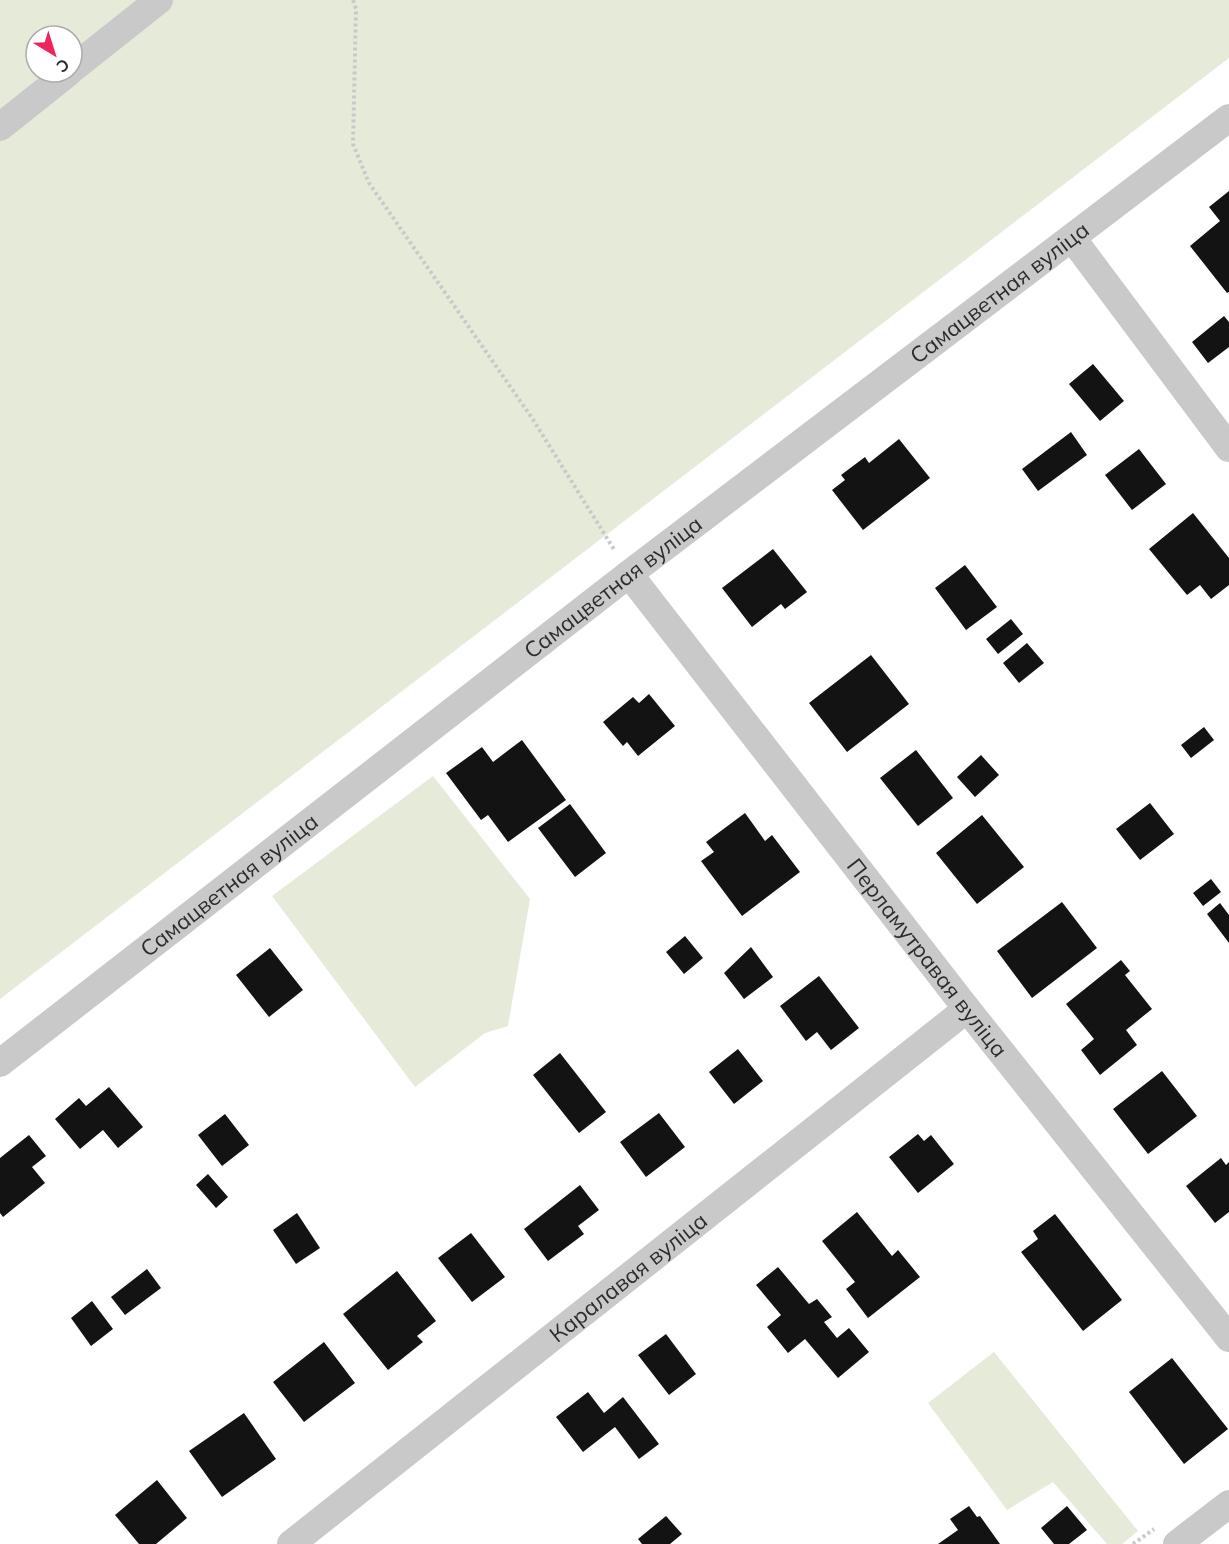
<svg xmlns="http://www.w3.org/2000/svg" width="1229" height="1544" font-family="Mulish,sans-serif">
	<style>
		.green { fill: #e6ebd9; fill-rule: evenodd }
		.building { fill: #131313 }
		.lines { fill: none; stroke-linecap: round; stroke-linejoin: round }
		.path { stroke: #c9c9c9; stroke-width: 4; stroke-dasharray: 3 3; stroke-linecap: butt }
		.minor { stroke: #c9c9c9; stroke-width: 28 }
		.labels { text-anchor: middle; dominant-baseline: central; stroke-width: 6; stroke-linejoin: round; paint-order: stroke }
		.street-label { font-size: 22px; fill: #2c2c2c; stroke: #fff }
	</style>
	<rect width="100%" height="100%" fill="#fff"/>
	<!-- green -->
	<path class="green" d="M 0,0 L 1229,0 L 1229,58 L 0,999 ZM 36,36 L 72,36 L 72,72 L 36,72 Z
		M 433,776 L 530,899 L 508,1026 L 485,1033 L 415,1087 L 272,896 Z
		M 994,1352 L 1138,1531 L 1122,1544 L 1107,1544 L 1053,1482 L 1007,1510 L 928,1403 Z"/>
	<!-- building -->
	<path class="building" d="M 1229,191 L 1229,292 L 1227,293 L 1190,246 L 1220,221 L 1209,207 Z
		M 1224,316 L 1229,322 L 1229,347 L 1208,363 L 1192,342 Z
		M 1093,364 L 1124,401 L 1100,421 L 1069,384 Z
		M 1071,432 L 1087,455 L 1038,491 L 1022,469 Z
		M 899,439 L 930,478 L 863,530 L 832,490 L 845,480 L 841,475 L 865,457 L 869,463 Z
		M 1139,449 L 1166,484 L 1132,510 L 1105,475 Z
		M 1193,513 L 1229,558 L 1229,585 L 1211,599 L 1200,585 L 1187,595 L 1149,549 Z
		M 773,549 L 807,592 L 785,609 L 781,604 L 752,627 L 722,588 Z
		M 965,565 L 997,607 L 966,630 L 935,588 Z
		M 1011,619 L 1023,634 L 998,654 L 986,639 Z
		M 1027,643 L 1044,663 L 1019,683 L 1003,663 Z
		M 871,655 L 909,704 L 847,752 L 809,703 Z
		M 649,694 L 675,726 L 638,756 L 627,742 L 623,746 L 603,722 L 633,697 L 639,703 Z
		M 1204,727 L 1214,740 L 1191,758 L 1181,745 Z
		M 522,740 L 566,800 L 508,842 L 488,815 L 481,820 L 446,773 L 482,747 L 493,762 Z
		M 916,750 L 953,798 L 918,826 L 880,778 Z
		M 981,755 L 999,775 L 975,797 L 957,777 Z
		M 1150,803 L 1174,834 L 1140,860 L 1116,829 Z
		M 570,804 L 606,853 L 575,877 L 538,828 Z
		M 745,813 L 765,841 L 772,835 L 800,872 L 742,916 L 701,861 L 714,852 L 706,842 Z
		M 982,815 L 1024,867 L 977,904 L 936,853 Z
		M 1211,879 L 1221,892 L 1203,906 L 1193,893 Z
		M 1062,902 L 1097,948 L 1032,998 L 997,951 Z
		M 1220,903 L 1229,915 L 1229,943 L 1207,914 Z
		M 685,936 L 703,958 L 684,974 L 666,952 Z
		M 751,947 L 773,977 L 744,999 L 724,973 Z
		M 270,948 L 303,990 L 269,1017 L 236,975 Z
		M 1121,960 L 1130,971 L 1125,975 L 1152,1009 L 1126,1030 L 1137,1045 L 1100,1075 L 1081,1050 L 1094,1039 L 1066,1004 Z
		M 819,976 L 859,1028 L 831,1050 L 817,1032 L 806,1041 L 780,1006 Z
		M 738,1049 L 763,1081 L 734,1104 L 709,1072 Z
		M 560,1053 L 606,1112 L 579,1133 L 533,1075 Z
		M 1162,1071 L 1197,1116 L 1148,1154 L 1113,1109 Z
		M 109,1087 L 143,1127 L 118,1148 L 103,1130 L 80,1149 L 55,1119 L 79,1098 L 86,1106 Z
		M 659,1113 L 685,1147 L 646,1177 L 620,1142 Z
		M 225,1114 L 249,1145 L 222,1166 L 198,1135 Z
		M 918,1134 L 924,1141 L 931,1135 L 954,1164 L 918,1193 L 889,1157 Z
		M 29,1135 L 46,1156 L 32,1167 L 45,1183 L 3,1217 L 0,1213 L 0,1158 Z
		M 1221,1158 L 1226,1165 L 1229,1162 L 1229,1212 L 1215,1223 L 1186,1186 Z
		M 208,1174 L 228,1197 L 216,1208 L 196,1185 Z
		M 580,1185 L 599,1210 L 578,1226 L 584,1234 L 548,1261 L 524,1229 Z
		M 857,1212 L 892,1256 L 898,1250 L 920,1277 L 868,1318 L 846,1289 L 855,1282 L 822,1241 Z
		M 297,1213 L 320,1248 L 296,1264 L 273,1230 Z
		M 1055,1214 L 1122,1300 L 1083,1331 L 1021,1252 L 1038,1239 L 1033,1231 Z
		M 471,1233 L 505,1277 L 472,1302 L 438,1258 Z
		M 778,1267 L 809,1304 L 817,1299 L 832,1317 L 824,1322 L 837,1338 L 849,1328 L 869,1352 L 838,1378 L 805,1339 L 788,1353 L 767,1327 L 781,1315 L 756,1285 Z
		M 147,1269 L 161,1288 L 125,1315 L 111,1297 Z
		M 397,1271 L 436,1321 L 417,1336 L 423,1342 L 388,1370 L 343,1314 Z
		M 92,1301 L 113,1329 L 91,1346 L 71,1318 Z
		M 666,1334 L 696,1374 L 669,1395 L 638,1355 Z
		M 324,1342 L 355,1383 L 304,1422 L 273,1382 Z
		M 1172,1358 L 1228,1429 L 1184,1464 L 1129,1392 Z
		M 588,1392 L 604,1413 L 623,1397 L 659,1444 L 639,1459 L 615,1427 L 583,1452 L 556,1417 Z
		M 244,1413 L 276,1459 L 222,1497 L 189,1451 Z
		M 157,1480 L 187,1518 L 156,1544 L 139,1544 L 115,1515 Z
		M 969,1506 L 977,1517 L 980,1516 L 1000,1544 L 938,1544 L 958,1530 L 950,1519 Z
		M 1067,1506 L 1087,1530 L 1069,1544 L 1054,1544 L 1041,1528 Z
		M 666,1516 L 682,1534 L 670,1544 L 642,1544 L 638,1539 Z"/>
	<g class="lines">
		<!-- path -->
		<path class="path" d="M 353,0 L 356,9 L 353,144 L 369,183 L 532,418 L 615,551
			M 1133,1544 L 1154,1529"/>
		<!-- minor -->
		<g class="minor">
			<path d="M 72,69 L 159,0"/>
			<path d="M 0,127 L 69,72"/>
			<path d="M 1072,238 L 1229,448"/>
			<path id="s1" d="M 629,574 L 967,1009 L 1229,1338"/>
			<path id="s2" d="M 0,1063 L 629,574 L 1229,118"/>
			<path id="s3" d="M 291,1544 L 967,1009"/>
			<path d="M 1177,1544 L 1229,1504"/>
		</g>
	</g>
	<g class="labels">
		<!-- street labels -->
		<g class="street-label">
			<text stroke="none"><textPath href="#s2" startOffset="1262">Самацветная вуліца</textPath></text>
			<text stroke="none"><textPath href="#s2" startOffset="776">Самацветная вуліца</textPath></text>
			<text stroke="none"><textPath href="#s2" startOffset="290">Самацветная вуліца</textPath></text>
			<text stroke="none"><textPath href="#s1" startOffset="486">Перламутравая вуліца</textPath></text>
			<text stroke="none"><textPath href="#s3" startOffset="430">Каралавая вуліца</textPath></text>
		</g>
	</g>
	<!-- north arrow -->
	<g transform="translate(54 54) rotate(142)"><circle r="28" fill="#ffffff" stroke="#ababab" stroke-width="1.5"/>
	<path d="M0-4.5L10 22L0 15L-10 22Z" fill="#ed255b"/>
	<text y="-9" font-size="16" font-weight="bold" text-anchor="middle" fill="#2c2c2c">С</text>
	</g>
</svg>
